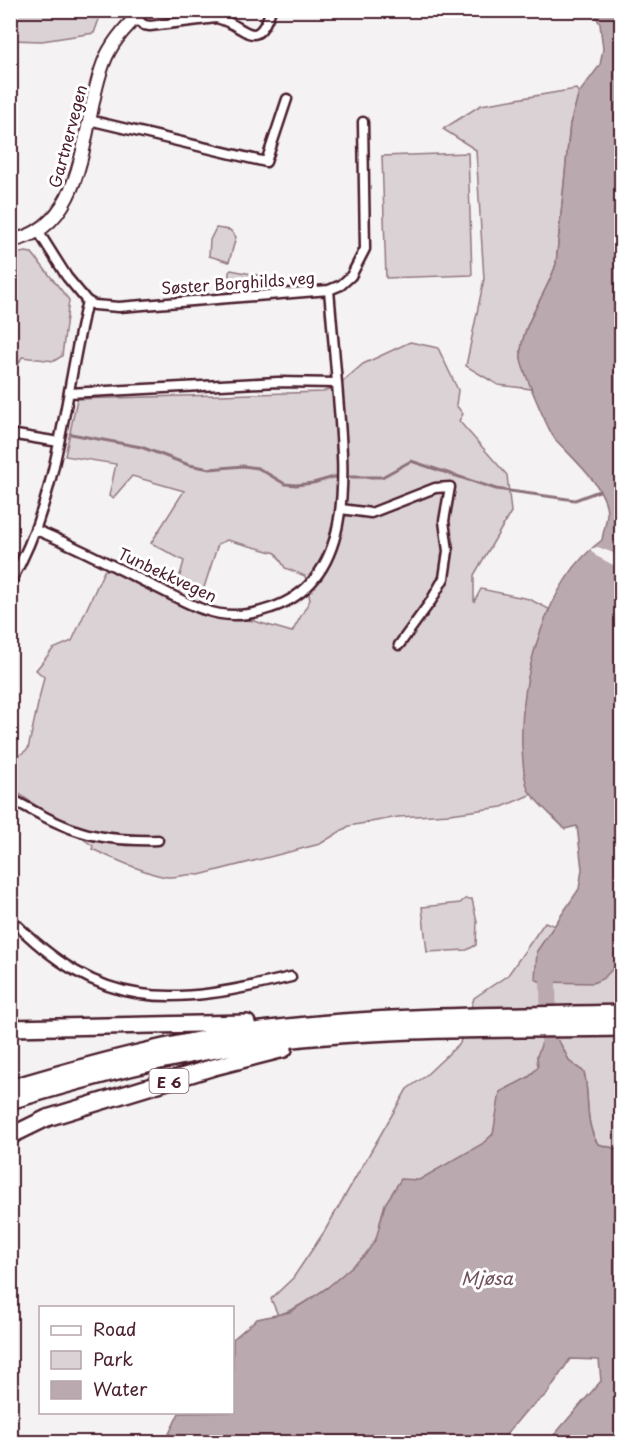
<svg xmlns="http://www.w3.org/2000/svg" width="632" height="1453" font-family="'Playpen Sans',sans-serif">
	<style>
		.green { fill: #dbd2d5; stroke: #927880; stroke-width: 1.5 }
		.water { fill: #baa9ae; stroke: #8d727a; stroke-width: 1.5 }
		.pier { fill: #f4f2f2 }
		.lines { fill: none; stroke-linecap: round; stroke-linejoin: round }
		.stream { stroke: #8d727a; stroke-width: 3 }
		.river { stroke: #baa9ae; stroke-width: 16 }
		.street-casing { stroke: #4a1f2b; stroke-width: 13 }
		.secondary-casing { stroke: #4a1f2b; stroke-width: 16 }
		.highway-casing { stroke: #4a1f2b; stroke-width: 20 }
		.street { stroke: #fff; stroke-width: 8 }
		.secondary { stroke: #fff; stroke-width: 12 }
		.highway { stroke: #fff; stroke-width: 15 }
		.labels { text-anchor: middle; dominant-baseline: central; stroke-width: 6; stroke-linejoin: round; paint-order: stroke }
		.shield { fill: #fff; stroke: #80626b; stroke-width: 1.5 }
		.shield-label { font-size: 15px; font-weight: bold; fill: #4a1f2b }
		.street-label { font-size: 16px; fill: #4a1f2b; stroke: #fff }
		.water-label { font-size: 18px; font-style: italic; fill: #714f59; stroke: #fff }
	</style>
	<rect width="100%" height="100%" fill="#f4f2f2"/>
	<filter id="ink" filterUnits="userSpaceOnUse"><feTurbulence type="fractalNoise" baseFrequency=".0167" numOctaves="2"/><feDisplacementMap in="SourceGraphic" scale="12" xChannelSelector="R" yChannelSelector="G"/><feConvolveMatrix kernelMatrix="1 2 1 2 8 2 1 2 1" color-interpolation-filters="sRGB"/></filter>
	<g filter="url(#ink)">
		<!-- green -->
		<path class="green" d="M 10,11 L 11,10 L 102,11 L 94,33 L 42,41 L 11,40 Z
			M 576,89 L 579,93 L 570,124 L 556,264 C 547,295 520,324 521,357 C 521,367 529,379 532,389 L 498,385 L 466,366 L 484,279 L 476,150 L 443,129 L 481,105 Z
			M 468,153 L 472,275 L 386,278 L 382,156 Z
			M 216,228 L 230,230 L 236,237 L 229,262 L 209,256 L 210,240 Z
			M 25,252 L 32,253 L 69,300 L 62,356 L 54,361 L 22,357 L 11,379 L 11,255 Z
			M 231,270 L 267,277 L 272,280 L 273,285 L 268,289 L 229,293 L 229,272 Z
			M 410,342 L 438,348 L 458,390 L 456,405 L 463,414 L 459,421 L 507,475 L 511,512 L 474,575 L 474,602 L 481,589 L 529,599 L 549,609 L 544,623 L 532,794 L 502,807 L 450,814 L 398,817 L 349,826 L 320,844 L 199,875 C 188,873 178,878 167,877 C 150,875 109,857 92,849 L 93,846 L 11,788 L 11,754 L 18,756 L 28,749 L 44,677 L 36,670 L 53,649 L 72,641 L 104,571 L 110,568 L 201,615 L 254,621 L 292,632 L 310,600 L 305,576 L 285,568 L 276,553 L 227,540 L 218,544 L 199,603 L 175,593 L 184,561 L 151,543 L 184,491 L 132,476 L 113,498 L 109,496 L 116,464 L 65,456 L 77,399 L 323,392 L 341,383 L 363,364 Z
			M 465,899 L 472,899 L 477,922 L 476,945 L 467,950 L 427,952 L 422,907 L 460,903 Z
			M 545,922 L 555,926 L 537,951 L 614,966 L 621,959 L 621,1150 L 598,1144 C 584,1124 590,1096 584,1072 L 570,1062 L 559,1041 L 537,1056 L 538,1067 L 529,1077 L 500,1092 C 498,1104 499,1120 494,1132 C 485,1152 408,1183 388,1203 C 380,1210 381,1227 377,1237 C 367,1263 304,1308 278,1315 L 271,1299 L 293,1278 L 324,1232 L 407,1089 L 424,1077 L 460,1043 L 474,998 L 508,975 Z"/>
		<!-- water -->
		<path class="water" d="M 593,11 L 621,11 L 622,959 L 604,978 L 593,983 L 541,982 L 535,979 L 537,951 L 579,889 L 582,869 L 577,826 L 565,829 C 556,819 532,799 528,789 C 523,776 523,761 522,748 C 519,680 545,582 602,540 C 603,532 607,521 607,513 C 607,487 571,457 555,439 C 549,432 521,367 521,358 C 519,327 547,294 556,264 L 570,124 L 579,93 L 600,65 L 603,49 L 600,24 Z
			M 559,1041 L 570,1062 L 584,1072 C 590,1095 584,1124 598,1144 L 621,1150 L 621,1442 L 548,1442 L 601,1381 L 599,1360 L 570,1359 L 547,1394 L 525,1412 L 500,1442 L 165,1442 L 179,1413 L 232,1412 L 233,1339 L 257,1319 L 290,1312 L 327,1288 L 365,1255 L 376,1239 L 385,1204 L 401,1179 L 419,1180 L 482,1144 L 493,1134 L 500,1092 L 529,1077 L 538,1067 L 537,1056 L 542,1042 Z"/>
		<!-- pier -->
		<path class="pier" d="M 598,547 L 621,556 L 621,569 L 596,556 L 590,549 Z"/>
		<g class="lines">
			<!-- stream -->
			<path class="stream" d="M 71,434 L 141,447 L 189,465 L 210,469 L 243,466 L 258,468 L 285,484 L 296,485 L 313,483 L 334,477 L 382,477 L 411,461 L 496,489 L 575,500 L 599,491"/>
			<!-- river -->
			<path class="river" d="M 548,982 L 549,1042"/>
			<!-- street casing -->
			<g class="street-casing">
				<path id="street" d="M 135,18 L 144,25 L 150,26 L 216,18 C 246,24 255,55 271,10
					M 89,120 L 266,162 L 287,99
					M 38,231 L 67,277 L 87,301 L 94,305 L 119,307 L 329,290 L 341,285 L 351,276 L 365,249 L 363,122
					M 69,393 L 278,382 L 337,383 L 329,290
					M 10,434 L 59,442
					M 341,509 L 371,513 L 435,488 L 450,487 L 444,521 L 448,551 L 444,578 L 431,601 L 399,645
					M 36,530 C 76,546 113,566 151,585 C 169,593 186,604 205,610 C 227,618 249,616 271,608 C 362,578 342,457 337,383
					M 10,583 C 60,497 64,396 87,301
					M 10,798 C 67,830 92,842 158,840
					M 10,918 C 102,1013 172,1006 291,977"/>
			</g>
			<!-- secondary casing -->
			<g class="secondary-casing">
				<path id="secondary" d="M 10,241 C 92,227 80,116 106,57 C 115,38 128,25 143,10"/>
			</g>
			<!-- highway casing -->
			<g class="highway-casing">
				<path id="highway" d="M 10,1028 L 247,1023
					M 10,1088 C 91,1064 171,1042 254,1031 C 375,1015 499,1016 622,1013
					M 10,1101 C 91,1077 171,1055 254,1044 C 375,1027 499,1030 622,1028
					M 10,1136 L 47,1118 L 214,1067 L 284,1049"/>
			</g>
			<!-- street -->
			<use href="#street" class="street"/>
			<!-- secondary -->
			<use href="#secondary" class="secondary"/>
			<!-- highway -->
			<use href="#highway" class="highway"/>
		</g>
	</g>
	<g class="labels">
		<!-- shield labels -->
		<rect class="shield" x="149.5" y="1069" width="39" height="24" rx="4.5"/>
		<g class="shield-label">
			<text x="169" y="1081">E 6</text>
		</g>
		<!-- street labels -->
		<g class="street-label">
			<text transform="translate(67 136) rotate(-75)">Gartnervegen</text>
			<text transform="translate(238 282) rotate(-4)">Søster Borghilds veg</text>
			<text transform="translate(168 574) rotate(25)">Tunbekkvegen</text>
		</g>
		<!-- water labels -->
		<g class="water-label">
			<text x="487" y="1277">Mjøsa</text>
		</g>
	</g>
	<!-- margin -->
	<rect width="632" height="1453" fill="none" stroke="#fff" stroke-width="36"/>
	<rect x="18" y="18" width="596" height="1417" fill="none" stroke="#4a1f2b" stroke-width="2" filter="url(#ink)"/>
	<!-- legend -->
	<rect x="39" y="1306" width="195" height="108" fill="#ffffff" stroke="#b7a5aa" stroke-width="1.5"/>
	<rect x="51" y="1326" width="30" height="9" fill="#ffffff" stroke="#b7a5aa" stroke-width="1.5"/>
	<text x="93" y="1336" font-size="18" fill="#4a1f2b">Road</text>
	<rect x="51" y="1351" width="30" height="18" fill="#dbd2d5" stroke="#b7a5aa" stroke-width="1.5"/>
	<text x="93" y="1366" font-size="18" fill="#4a1f2b">Park</text>
	<rect x="51" y="1381" width="30" height="18" fill="#baa9ae" stroke="#b7a5aa" stroke-width="1.5"/>
	<text x="93" y="1396" font-size="18" fill="#4a1f2b">Water</text>
</svg>
